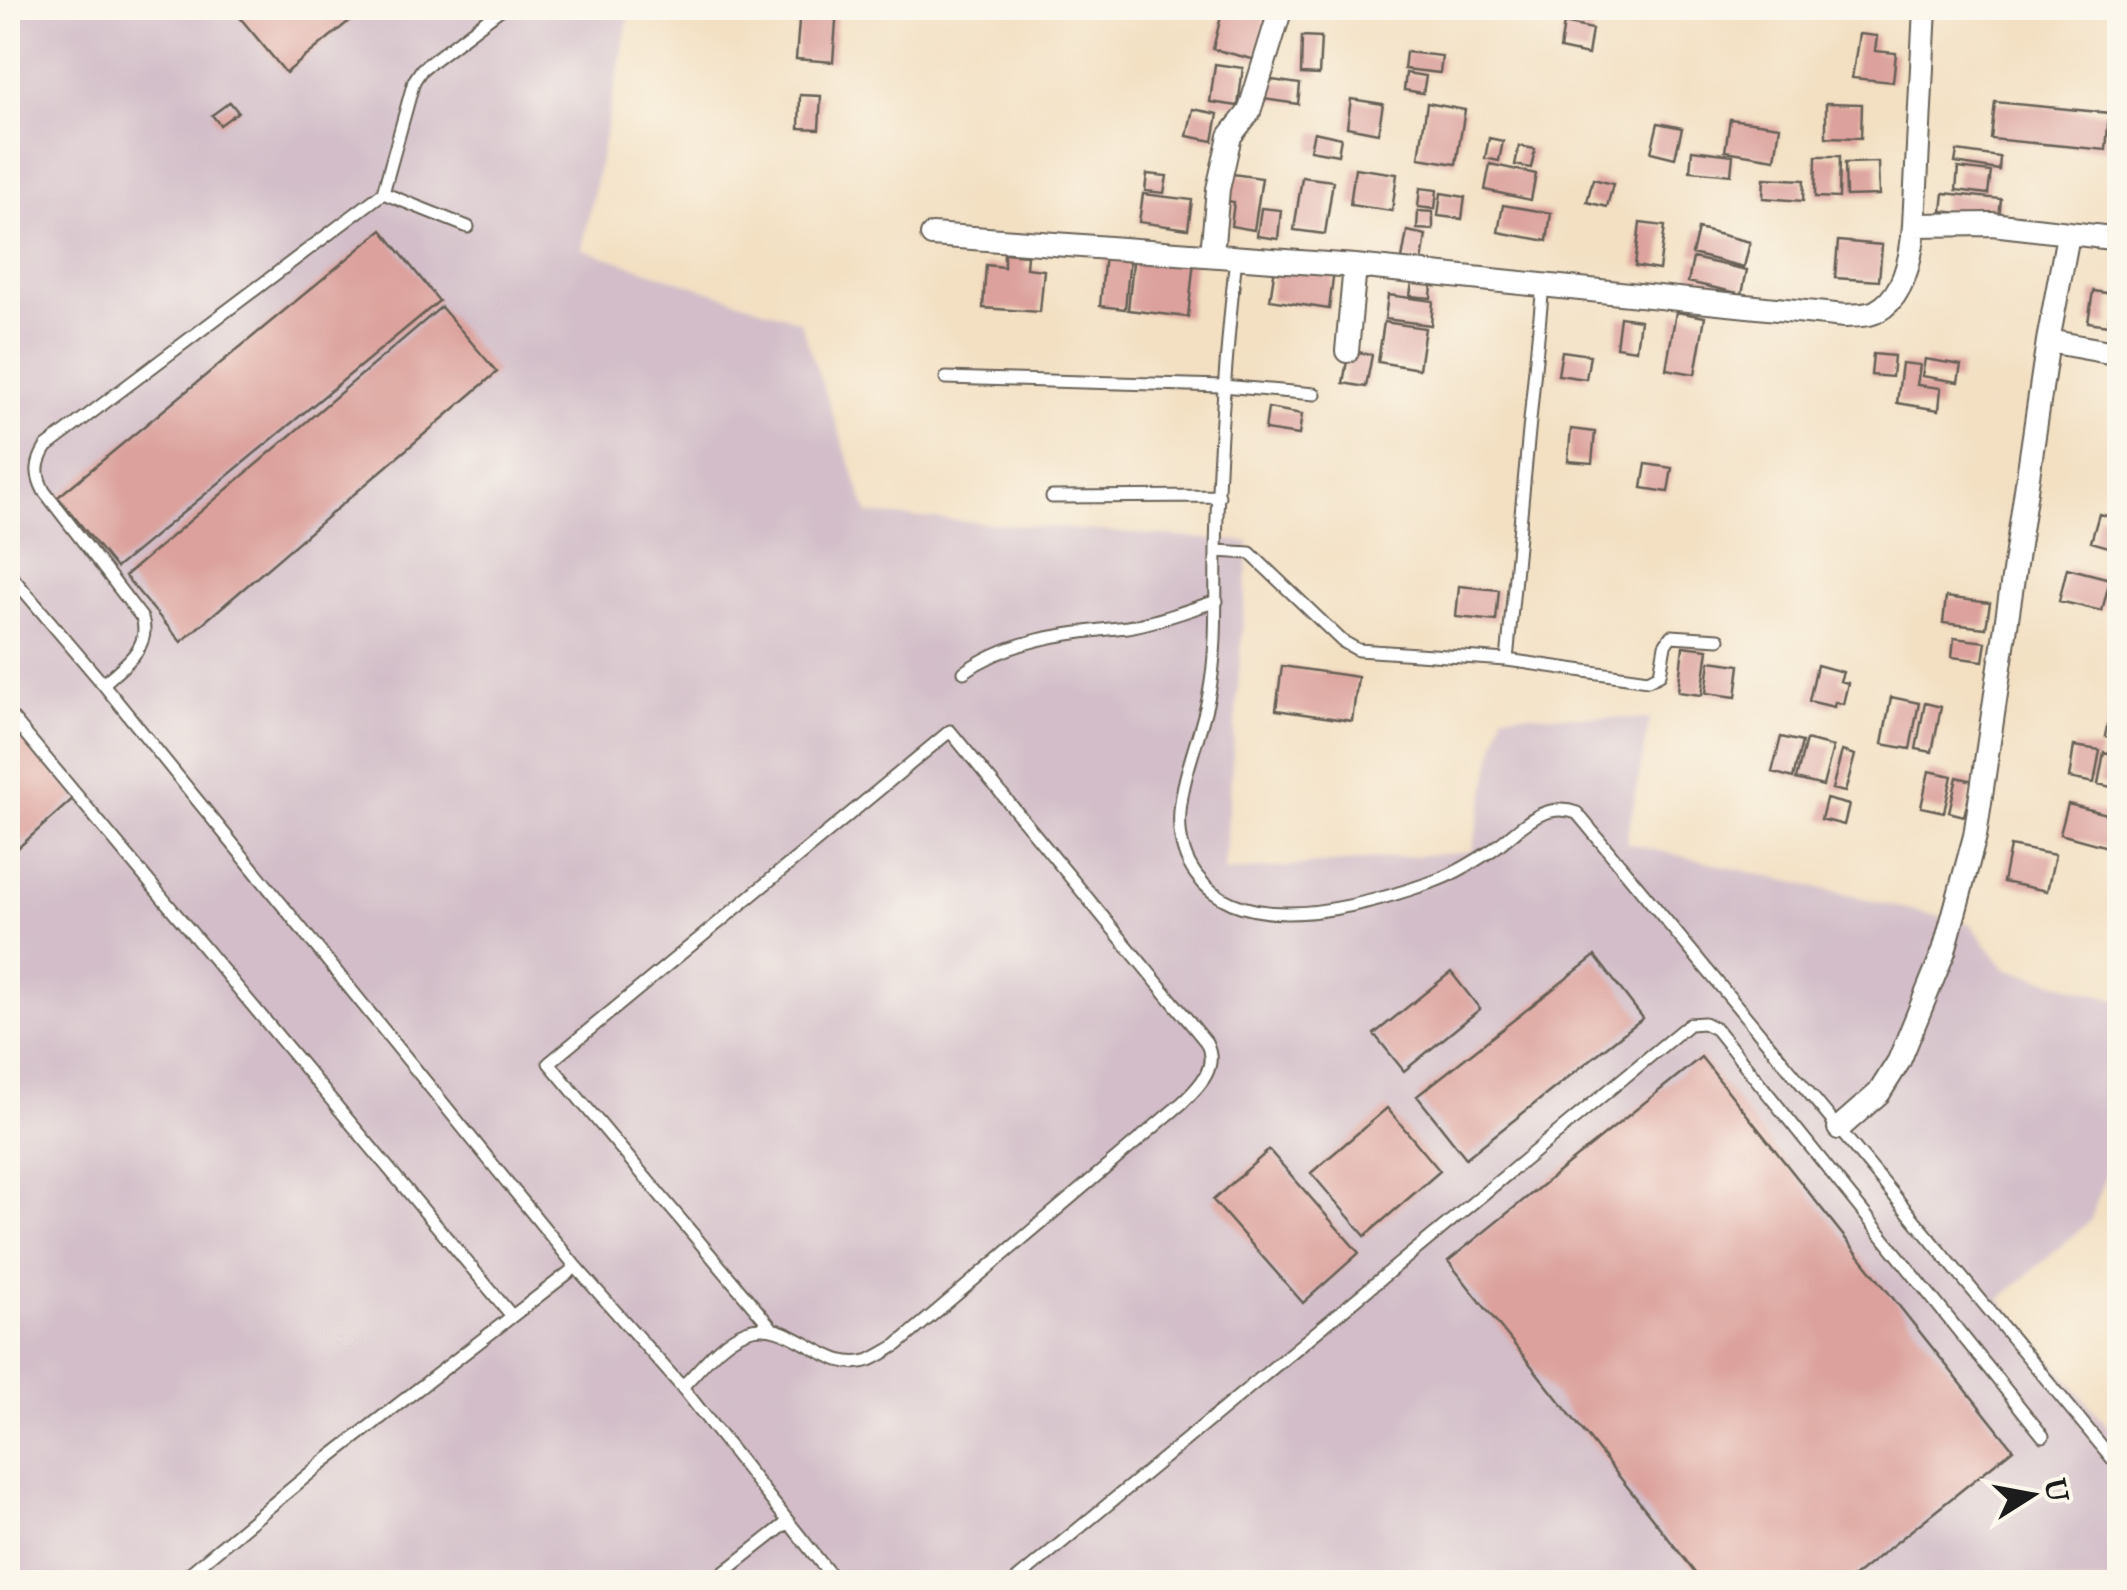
<svg xmlns="http://www.w3.org/2000/svg" width="2127" height="1590" font-family="'IM FELL Double Pica',serif">
	<style>
		.industrial { fill: #d2bdc8 }
		.building { fill: #dca19c }
		.lines { fill: none; stroke-linecap: round; stroke-linejoin: round }
		.service-casing { stroke: #676156; stroke-width: 15 }
		.minor-casing { stroke: #676156; stroke-width: 26 }
		.service { stroke: #fff; stroke-width: 11 }
		.minor { stroke: #fff; stroke-width: 22 }
	</style>
	<rect width="100%" height="100%" fill="#fbf7ec"/>
	<filter id="ink" filterUnits="userSpaceOnUse"><feTurbulence type="fractalNoise" baseFrequency=".01" numOctaves="2"/><feDisplacementMap in="SourceGraphic" scale="20" xChannelSelector="R" yChannelSelector="G"/><feConvolveMatrix kernelMatrix="1 2 1 2 8 2 1 2 1" color-interpolation-filters="sRGB"/></filter>
	<filter id="wash" filterUnits="userSpaceOnUse"><feTurbulence type="fractalNoise" baseFrequency=".0048" numOctaves="4" result="noise"/><feDisplacementMap in="SourceGraphic" scale="40" xChannelSelector="R" yChannelSelector="G"/><feGaussianBlur stdDeviation="2.25" result="paint"/><feColorMatrix in="noise" values="0 0 0 0 0 0 0 0 0 0 0 0 0 0 0 0 0 1.4 0 .05"/><feComposite in="paint" operator="in"/></filter>
	<g filter="url(#wash)">
		<rect width="100%" height="100%" fill="#f3e0c3"/>
		<!-- industrial -->
		<path class="industrial" d="M 8,8 L 631,8 L 582,249 L 800,321 L 868,514 L 1249,542 L 1224,872 L 1472,851 L 1503,713 L 1650,719 L 1626,843 L 1971,924 L 2005,968 L 2119,1000 L 2119,1130 L 2091,1220 L 2000,1299 L 2119,1440 L 2119,1582 L 8,1582 Z"/>
		<g id="blocks">
			<!-- building -->
			<path class="building" d="M 232,8 L 365,8 L 286,73 Z
				M 800,8 L 837,8 L 833,62 L 796,59 Z
				M 1223,8 L 1268,8 L 1256,60 L 1213,49 Z
				M 1564,23 L 1592,29 L 1588,55 L 1560,49 Z
				M 1859,34 L 1877,36 L 1875,51 L 1896,53 L 1893,82 L 1852,78 Z
				M 1302,36 L 1321,37 L 1319,75 L 1301,74 Z
				M 1406,52 L 1442,56 L 1440,73 L 1404,69 Z
				M 1215,64 L 1243,68 L 1238,106 L 1210,102 Z
				M 1406,73 L 1426,76 L 1423,93 L 1404,90 Z
				M 1265,79 L 1300,84 L 1298,104 L 1263,99 Z
				M 800,95 L 821,96 L 819,129 L 799,128 Z
				M 1351,99 L 1383,104 L 1378,133 L 1347,127 Z
				M 230,102 L 238,112 L 220,125 L 212,115 Z
				M 1995,102 L 2109,113 L 2106,150 L 1991,139 Z
				M 1427,103 L 1465,110 L 1456,164 L 1419,158 Z
				M 1826,103 L 1862,104 L 1861,138 L 1826,137 Z
				M 1193,109 L 1218,114 L 1213,141 L 1187,136 Z
				M 1730,119 L 1780,126 L 1775,159 L 1725,151 Z
				M 1658,123 L 1682,128 L 1675,158 L 1651,152 Z
				M 1314,132 L 1341,138 L 1338,155 L 1310,150 Z
				M 1489,138 L 1503,141 L 1499,161 L 1485,158 Z
				M 1519,146 L 1535,149 L 1531,168 L 1515,165 Z
				M 1692,150 L 1733,155 L 1731,175 L 1690,171 Z
				M 1957,151 L 2000,157 L 1999,170 L 1955,163 Z
				M 1816,156 L 1840,156 L 1839,198 L 1815,197 Z
				M 1878,162 L 1879,195 L 1846,196 L 1845,163 Z
				M 1490,164 L 1536,174 L 1531,200 L 1485,190 Z
				M 1355,168 L 1397,174 L 1392,211 L 1350,205 Z
				M 1958,168 L 1991,172 L 1988,194 L 1956,190 Z
				M 1225,173 L 1262,178 L 1254,230 L 1231,226 L 1234,202 L 1221,200 Z
				M 1147,174 L 1167,176 L 1164,193 L 1145,191 Z
				M 1302,177 L 1333,181 L 1325,234 L 1294,230 Z
				M 1764,178 L 1804,180 L 1803,201 L 1763,198 Z
				M 1593,179 L 1613,184 L 1607,207 L 1587,202 Z
				M 1420,188 L 1437,190 L 1435,209 L 1418,207 Z
				M 1441,193 L 1465,197 L 1462,219 L 1438,216 Z
				M 1944,193 L 2001,199 L 1999,218 L 1942,211 Z
				M 1143,194 L 1192,200 L 1188,229 L 1139,222 Z
				M 1503,205 L 1551,213 L 1547,241 L 1498,232 Z
				M 1261,208 L 1281,210 L 1278,239 L 1257,236 Z
				M 1418,211 L 1433,212 L 1433,230 L 1417,229 Z
				M 1640,223 L 1665,226 L 1659,270 L 1635,266 Z
				M 1698,229 L 1750,242 L 1744,267 L 1692,254 Z
				M 382,230 L 439,301 L 116,568 L 58,497 Z
				M 1407,231 L 1426,235 L 1422,262 L 1402,259 Z
				M 1838,241 L 1882,245 L 1879,281 L 1835,278 Z
				M 1004,253 L 1027,255 L 1026,268 L 1044,270 L 1040,312 L 983,308 L 986,265 L 1004,267 Z
				M 1134,253 L 1194,260 L 1188,317 L 1128,310 Z
				M 1105,254 L 1130,257 L 1125,309 L 1100,306 Z
				M 1693,258 L 1747,270 L 1742,294 L 1688,282 Z
				M 1276,261 L 1334,270 L 1329,309 L 1270,300 Z
				M 1412,282 L 1432,284 L 1431,298 L 1410,296 Z
				M 2093,291 L 2112,294 L 2108,325 L 2088,322 Z
				M 1388,295 L 1433,301 L 1431,325 L 1385,319 Z
				M 441,307 L 497,372 L 181,642 L 125,576 Z
				M 1676,312 L 1705,317 L 1695,374 L 1666,369 Z
				M 1620,317 L 1640,320 L 1636,350 L 1616,347 Z
				M 1384,322 L 1425,328 L 1419,369 L 1378,362 Z
				M 1349,350 L 1372,355 L 1366,387 L 1343,383 Z
				M 1562,351 L 1590,355 L 1586,379 L 1558,375 Z
				M 1873,354 L 1894,356 L 1892,377 L 1871,375 Z
				M 1925,359 L 1961,365 L 1958,382 L 1922,376 Z
				M 1902,363 L 1920,365 L 1917,385 L 1941,388 L 1939,410 L 1897,403 Z
				M 1268,408 L 1302,414 L 1299,435 L 1265,430 Z
				M 1571,429 L 1595,432 L 1592,463 L 1568,461 Z
				M 1646,464 L 1672,468 L 1668,492 L 1642,488 Z
				M 2099,514 L 2120,519 L 2120,557 L 2114,555 L 2116,549 L 2091,542 Z
				M 2067,568 L 2110,579 L 2102,611 L 2059,601 Z
				M 1459,586 L 1499,590 L 1496,621 L 1456,617 Z
				M 1946,597 L 1990,603 L 1986,628 L 1943,623 Z
				M 1954,638 L 1986,642 L 1983,661 L 1952,657 Z
				M 1683,646 L 1708,649 L 1702,695 L 1678,692 Z
				M 1710,661 L 1740,665 L 1736,697 L 1706,693 Z
				M 1817,665 L 1843,672 L 1840,681 L 1848,683 L 1843,704 L 1835,702 L 1834,707 L 1809,701 Z
				M 1282,666 L 1358,677 L 1352,721 L 1276,710 Z
				M 1891,697 L 1919,703 L 1910,749 L 1882,744 Z
				M 2113,700 L 2120,701 L 2120,739 L 2105,736 Z
				M 1925,703 L 1941,707 L 1932,752 L 1916,749 Z
				M 8,721 L 75,797 L 8,857 Z
				M 1781,737 L 1802,742 L 1793,778 L 1772,772 Z
				M 1806,740 L 1833,747 L 1823,786 L 1796,779 Z
				M 2074,746 L 2100,750 L 2094,783 L 2069,778 Z
				M 1842,751 L 1855,755 L 1845,792 L 1832,789 Z
				M 2104,752 L 2117,755 L 2111,787 L 2098,784 Z
				M 1929,771 L 1952,776 L 1944,812 L 1921,807 Z
				M 1957,777 L 1973,781 L 1964,816 L 1949,812 Z
				M 1826,799 L 1849,805 L 1844,825 L 1821,819 Z
				M 2068,804 L 2107,814 L 2110,804 L 2120,807 L 2118,850 L 2060,834 Z
				M 2010,846 L 2055,855 L 2047,891 L 2003,882 Z
				M 1595,956 L 1643,1018 L 1466,1158 L 1417,1096 Z
				M 1451,972 L 1480,1009 L 1404,1071 L 1374,1034 Z
				M 1701,1057 L 2013,1449 L 1847,1582 L 1703,1582 L 1448,1261 Z
				M 1387,1108 L 1440,1171 L 1365,1236 L 1311,1173 Z
				M 1269,1150 L 1359,1253 L 1303,1303 L 1213,1200 Z"/>
		</g>
	</g>
	<g filter="url(#ink)">
		<use href="#blocks" fill-opacity="0" stroke="#676156" stroke-width="2.5"/>
		<g class="lines">
			<!-- service casing -->
			<g class="service-casing">
				<path id="service" d="M 383,193 L 468,227
					M 1236,256 C 1226,354 1218,452 1216,551 C 1215,598 1218,647 1209,694 C 1199,751 1156,822 1197,876 C 1246,942 1370,904 1432,882 C 1453,875 1474,862 1492,850 C 1518,832 1541,800 1577,813 L 2120,1468
					M 946,378 L 1223,386 L 1315,394
					M 1052,497 L 1219,496
					M 1216,551 L 1250,553 L 1342,641 L 1358,650 L 1507,660 L 1648,680 L 1660,674 L 1665,645 L 1671,636 L 1719,639
					M 8,572 L 103,684 L 576,1267 L 682,1387 L 836,1582
					M 1507,660 L 1543,285
					M 964,672 C 1012,638 1070,633 1127,627 C 1156,623 1188,610 1217,601
					M 103,684 C 123,666 152,647 142,618 L 44,491 C 35,474 36,463 46,447 L 383,193 L 414,81 L 422,69 L 502,8
					M 8,713 L 512,1316
					M 682,1387 C 701,1368 720,1341 746,1331 C 790,1314 826,1376 870,1360 C 879,1356 888,1350 897,1345 L 1182,1103 C 1200,1086 1219,1067 1206,1042 L 950,731 L 549,1063 L 771,1327
					M 179,1582 L 321,1464 L 576,1267
					M 712,1582 L 788,1522
					M 1014,1582 L 1689,1024 L 1704,1023 L 1716,1029 L 2043,1436"/>
			</g>
			<!-- minor casing -->
			<g class="minor-casing">
				<path id="minor" d="M 1914,225 L 1925,8
					M 932,235 L 1355,266 L 1845,316 C 1855,315 1869,316 1877,311 C 1905,296 1912,253 1914,225 L 1992,224 L 2120,239
					M 1212,254 L 1218,189 L 1230,136 L 1249,112 L 1281,8
					M 2048,341 L 2120,354
					M 1347,351 L 1355,266
					M 1839,1128 L 1879,1093 L 1899,1061 L 1944,951 L 1975,836 L 2048,341 L 2068,235"/>
			</g>
			<!-- service -->
			<use href="#service" class="service"/>
			<!-- minor -->
			<use href="#minor" class="minor"/>
		</g>
	</g>
	<!-- margin -->
	<rect width="2127" height="1590" fill="none" stroke="#fbf7ec" stroke-width="40"/>
	<!-- north arrow -->
	<g transform="translate(2032 1495) rotate(79)" stroke="#fbf7ec" stroke-width="8" paint-order="stroke">
	<path d="M0-8L18 38L0 25L-18 38Z" fill="#1c1c1c"/>
	<text y="-15" font-size="28" font-weight="bold" text-anchor="middle" fill="#1c1c1c">U</text>
	</g>
</svg>
